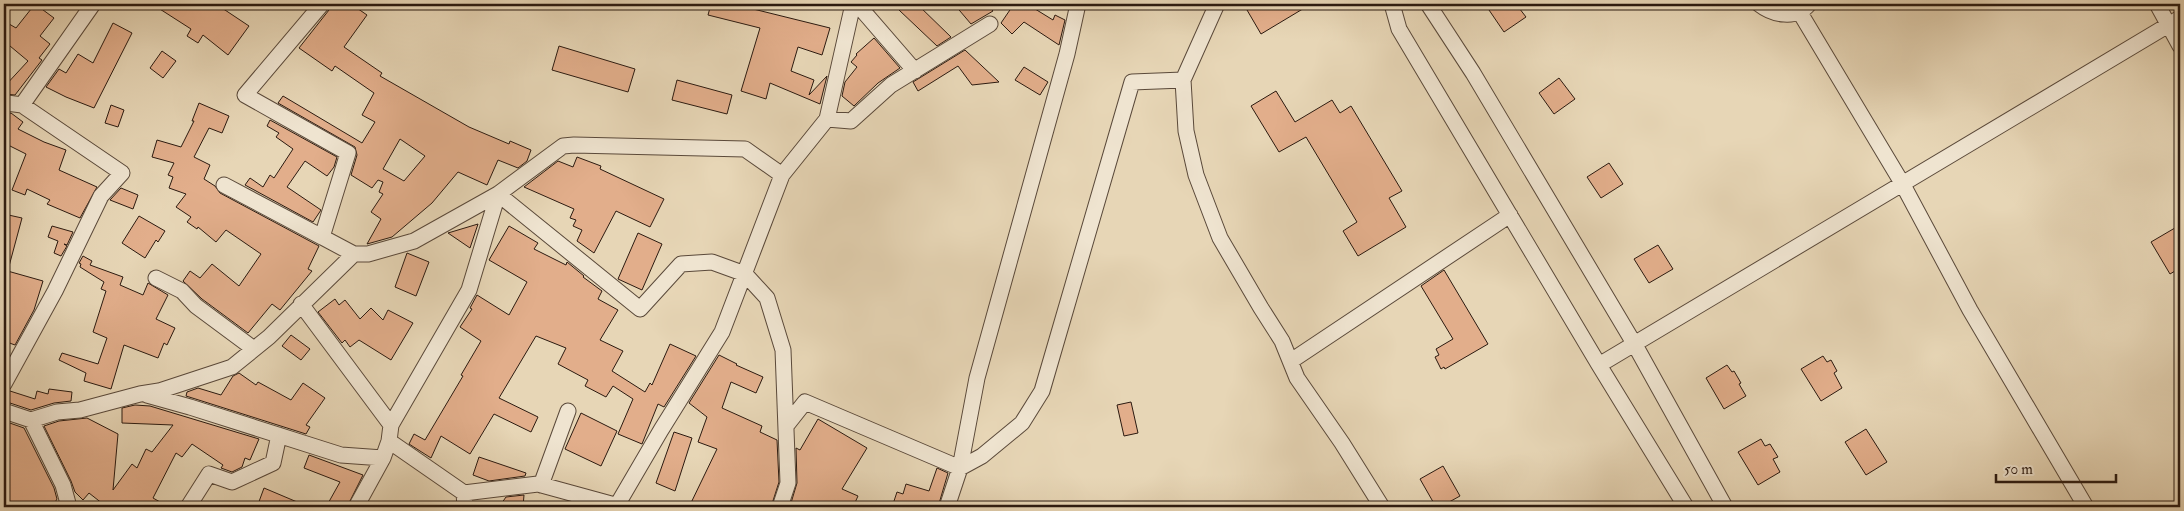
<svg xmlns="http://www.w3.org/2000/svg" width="2184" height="511" font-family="'IM FELL Double Pica',serif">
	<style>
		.building { fill: #e2ae8b; stroke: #2b1a10; fill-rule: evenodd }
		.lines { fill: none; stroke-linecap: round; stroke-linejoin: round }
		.street-casing { stroke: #5a493a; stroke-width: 17 }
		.street { stroke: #efe4d0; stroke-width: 15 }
	</style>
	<rect width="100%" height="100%" fill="#e7d6b6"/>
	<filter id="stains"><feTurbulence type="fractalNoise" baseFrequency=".004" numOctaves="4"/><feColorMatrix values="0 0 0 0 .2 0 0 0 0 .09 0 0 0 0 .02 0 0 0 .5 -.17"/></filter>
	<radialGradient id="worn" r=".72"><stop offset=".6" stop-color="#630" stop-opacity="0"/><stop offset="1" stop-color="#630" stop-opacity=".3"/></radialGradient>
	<!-- building -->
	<path class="building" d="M 35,4 L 54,18 L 40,36 L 50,44 L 39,58 L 42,60 L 15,95 L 4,94 L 4,87 L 28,61 L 4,41 L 4,21 L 16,28 Z
		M 152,4 L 216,4 L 249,26 L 228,55 L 203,35 L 198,43 L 187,36 L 191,29 Z
		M 331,4 L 351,4 L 367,15 L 344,47 L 382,73 L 380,76 L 469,127 L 509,144 L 510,141 L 531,150 L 527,161 L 518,168 L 498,160 L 487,185 L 458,172 L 432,203 L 392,237 L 367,244 L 381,219 L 371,212 L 383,194 L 379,192 L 383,182 L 378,180 L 372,188 L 351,175 L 357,155 L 355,147 L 278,103 L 283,96 L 362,143 L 375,122 L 362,115 L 374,93 L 335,66 L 332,71 L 299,48 L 329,10 ZM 400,139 L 425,156 L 404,181 L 383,169 Z
		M 711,4 L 733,4 L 830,28 L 822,55 L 798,47 L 791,71 L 814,80 L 809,95 L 827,76 L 820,104 L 770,83 L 766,99 L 741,91 L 760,28 L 708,15 Z
		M 905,4 L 917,4 L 951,37 L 937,46 L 899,10 Z
		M 954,4 L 987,4 L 993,11 L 971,24 Z
		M 1014,4 L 1027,4 L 1053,20 L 1055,15 L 1065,20 L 1059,45 L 1024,22 L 1012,34 L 1001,23 Z
		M 1258,4 L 1311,4 L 1261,34 L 1247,10 Z
		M 1498,4 L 1516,4 L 1526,17 L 1504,32 L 1489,10 Z
		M 113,23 L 132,33 L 94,108 L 66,97 L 46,87 L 59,69 L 66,73 L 78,54 L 93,63 Z
		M 874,38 L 900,68 L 878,83 L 854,106 L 842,96 L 845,82 L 857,67 L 851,62 L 857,55 L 856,54 Z
		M 559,46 L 635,69 L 628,92 L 552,70 Z
		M 965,50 L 999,82 L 972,85 L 958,66 L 918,91 L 913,82 Z
		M 162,51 L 176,61 L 163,78 L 150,68 Z
		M 1024,67 L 1048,82 L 1040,95 L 1015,80 Z
		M 1559,78 L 1575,99 L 1554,114 L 1539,93 Z
		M 677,80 L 732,95 L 727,114 L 672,100 Z
		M 1276,91 L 1295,122 L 1332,100 L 1340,113 L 1351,106 L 1402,191 L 1389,198 L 1406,227 L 1358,256 L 1343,231 L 1357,222 L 1306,137 L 1279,152 L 1251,106 Z
		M 199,103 L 229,116 L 222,133 L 209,128 L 194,157 L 210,165 L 204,179 L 215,186 L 220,193 L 319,246 L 308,269 L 312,271 L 280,310 L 272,304 L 248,333 L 202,299 L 183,281 L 190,271 L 200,278 L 212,264 L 239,286 L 261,254 L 226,230 L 216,242 L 198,227 L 197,229 L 187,222 L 191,217 L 176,207 L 186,194 L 169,188 L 173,177 L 168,175 L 174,163 L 152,157 L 157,140 L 181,147 L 194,121 L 192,121 Z
		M 111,105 L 124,110 L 118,127 L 105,123 Z
		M 11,113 L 23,122 L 18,129 L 44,142 L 66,150 L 59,170 L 97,187 L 80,218 L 47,204 L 50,200 L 27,189 L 25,195 L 12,190 L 26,154 L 8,145 L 4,152 L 4,116 Z
		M 270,120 L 337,157 L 334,167 L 327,176 L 305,161 L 287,187 L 321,210 L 313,222 L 245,185 L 250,178 L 263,187 L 270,175 L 274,178 L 293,149 L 276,137 L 279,133 L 267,126 Z
		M 577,157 L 601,166 L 600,169 L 664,199 L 650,227 L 616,211 L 594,253 L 577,241 L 582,230 L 573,226 L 576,220 L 570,218 L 574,209 L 524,187 L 558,161 L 573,167 Z
		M 1609,163 L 1623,184 L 1601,198 L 1587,177 Z
		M 121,188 L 138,195 L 133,209 L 110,200 Z
		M 4,214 L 22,218 L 8,270 L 4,269 Z
		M 139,216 L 165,231 L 158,242 L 156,240 L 145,258 L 122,243 Z
		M 478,224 L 470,248 L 448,233 Z
		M 2180,225 L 2180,268 L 2170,274 L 2151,242 Z
		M 52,226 L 73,232 L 67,245 L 64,244 L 67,246 L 61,256 L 54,253 L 58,241 L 48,237 Z
		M 509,226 L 538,243 L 534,249 L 566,265 L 567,262 L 584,276 L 583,277 L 602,291 L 598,299 L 618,310 L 600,340 L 623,351 L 612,371 L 645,392 L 650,383 L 652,385 L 670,344 L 696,356 L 664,407 L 658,404 L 642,444 L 618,434 L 633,399 L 613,386 L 606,397 L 585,386 L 588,380 L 558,364 L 566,348 L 536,336 L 499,398 L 538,417 L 531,432 L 494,414 L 470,454 L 441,436 L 431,458 L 409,444 L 414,434 L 425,440 L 463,376 L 461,375 L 481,341 L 460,327 L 472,309 L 470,308 L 477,295 L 509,315 L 527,282 L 489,260 Z
		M 638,233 L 662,244 L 642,290 L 618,279 Z
		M 1658,245 L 1673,269 L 1649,283 L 1634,259 Z
		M 407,253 L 429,262 L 416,296 L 395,287 Z
		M 83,256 L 92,261 L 90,265 L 123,277 L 120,285 L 143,295 L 148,283 L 168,295 L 156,319 L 175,328 L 167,345 L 164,343 L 158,358 L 124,345 L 111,389 L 84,381 L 86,373 L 59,360 L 62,353 L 98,364 L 107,338 L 93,332 L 106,291 L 101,289 L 104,282 L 80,267 L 81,264 L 79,263 Z
		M 4,270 L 43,281 L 34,310 L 15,345 L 4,341 Z
		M 1444,270 L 1488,344 L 1445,369 L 1444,367 L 1441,369 L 1435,357 L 1439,355 L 1436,349 L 1453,339 L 1421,286 Z
		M 335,299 L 339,305 L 345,300 L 360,319 L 371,308 L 383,320 L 388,310 L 413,323 L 391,360 L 359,340 L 350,347 L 345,340 L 342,343 L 318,312 Z
		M 291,335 L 310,349 L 301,360 L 282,346 Z
		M 719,355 L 737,364 L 736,365 L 763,377 L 756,393 L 731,382 L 722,408 L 762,426 L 760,432 L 777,440 L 779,482 L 771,507 L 689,507 L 717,449 L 698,442 L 707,417 L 689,403 Z
		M 1823,356 L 1827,362 L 1831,360 L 1837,371 L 1834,373 L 1842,388 L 1821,401 L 1801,369 Z
		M 1727,365 L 1732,372 L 1734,371 L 1741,383 L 1739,384 L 1746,396 L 1724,409 L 1706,378 Z
		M 239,373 L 256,385 L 258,382 L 291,400 L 303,383 L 325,398 L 306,425 L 310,427 L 306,434 L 186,396 L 187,392 L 198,388 L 221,395 L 233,376 Z
		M 49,389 L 72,392 L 71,401 L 54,403 L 31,410 L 4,401 L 7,393 L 10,391 L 35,399 L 37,391 L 48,394 Z
		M 1131,402 L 1138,433 L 1124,436 L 1117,405 Z
		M 135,405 L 150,406 L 259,439 L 250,460 L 245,458 L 242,467 L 232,472 L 221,468 L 223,465 L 192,444 L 182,457 L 176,453 L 153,498 L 169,507 L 101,507 L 103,504 L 89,493 L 83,500 L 75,492 L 71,481 L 44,426 L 59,421 L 87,418 L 118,434 L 113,490 L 132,464 L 137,468 L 146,449 L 152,452 L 173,425 L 122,423 L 122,408 Z
		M 581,413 L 617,431 L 601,466 L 565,449 Z
		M 818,419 L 867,448 L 842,489 L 858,496 L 853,507 L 807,507 L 791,503 L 797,483 L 796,448 L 800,450 Z
		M 4,421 L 24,428 L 54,488 L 57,499 L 52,507 L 4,507 Z
		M 1866,429 L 1887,462 L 1866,475 L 1845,442 Z
		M 674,432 L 692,438 L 675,491 L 656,483 Z
		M 1761,439 L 1765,446 L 1770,444 L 1778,457 L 1773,459 L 1780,472 L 1758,485 L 1738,452 Z
		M 309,455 L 363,475 L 347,507 L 326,507 L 340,482 L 304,468 Z
		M 479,457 L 526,473 L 525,476 L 489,481 L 473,475 Z
		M 1443,466 L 1460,496 L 1440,507 L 1436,507 L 1420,479 Z
		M 937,468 L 948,473 L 938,507 L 892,507 L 897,492 L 903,494 L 906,484 L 929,491 Z
		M 264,488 L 309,507 L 257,507 Z
		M 524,495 L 523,507 L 499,507 L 506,497 Z"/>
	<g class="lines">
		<!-- street casing -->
		<g class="street-casing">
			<path id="street" d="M 322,4 L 245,95 L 348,153 L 322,237 L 354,254
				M 857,4 L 915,71
				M 1217,4 L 1183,80 L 1186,131 L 1196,175 L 1220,238 L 1261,308 L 1282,341 L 1297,378 L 1342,443 L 1382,507
				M 1392,4 L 1399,29 L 1599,365 L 1686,507
				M 1428,4 L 1473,73 L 1635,345 L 1725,507
				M 1759,4 C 1773,15 1796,20 1809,4
				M 2157,4 L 2180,46
				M 1799,11 L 1902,183 L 1970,310 L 2086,507
				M 4,107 L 7,103 L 22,105 L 93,4
				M 827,119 L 851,121 L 891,85 L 990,24
				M 224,185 L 322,237
				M 156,278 L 182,291 L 196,306 L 254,349
				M 301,304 L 391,425 L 389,441 L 464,493 L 465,507
				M 1291,361 L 1510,215
				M 1599,365 L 2180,18
				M 4,384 L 55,291 L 101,196 L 122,173 L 22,105
				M 147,395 L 190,407 L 341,455 L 383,458 L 389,441
				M 4,411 L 31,420 L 57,412 L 80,410 L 140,394 L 159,391 L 232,367 L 269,337 L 354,254 L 368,254 L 414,241 L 498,194 L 563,146 L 574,145 L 745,149 L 782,175 L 827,119 L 853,4
				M 31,420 L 63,485 L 69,507
				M 391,425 L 469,290 L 498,194 L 640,309 L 681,264 L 712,262 L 745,274 L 767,298 L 783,350 L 788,483 L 780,507
				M 786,426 L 805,402 L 960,468 L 982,456 L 1022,423 L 1042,391 L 1132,82 L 1183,80
				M 541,485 L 568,411
				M 464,493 L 538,484 L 622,507
				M 188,507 L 209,474 L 232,482 L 273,463 L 279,435
				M 356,507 L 383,458
				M 616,507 L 661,430 L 722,332 L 782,175
				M 947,507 L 960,468 L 977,378 L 1067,54 L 1078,4"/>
		</g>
		<!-- street -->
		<use href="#street" class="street"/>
	</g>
	<!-- margin -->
	<rect width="2184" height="511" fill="none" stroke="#e7d6b6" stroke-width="20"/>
	<rect x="5" y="5" width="2174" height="501" fill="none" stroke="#2b1a10" stroke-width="2.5"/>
	<rect x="10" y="10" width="2164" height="491" fill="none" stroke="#2b1a10"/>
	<!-- scale -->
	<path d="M1996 474v8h120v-8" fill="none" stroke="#2b1a10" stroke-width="2.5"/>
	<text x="2004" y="474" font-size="15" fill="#2b1a10" stroke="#efe4d0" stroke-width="4" paint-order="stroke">50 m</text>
	<rect width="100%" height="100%" filter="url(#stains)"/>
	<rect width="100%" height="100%" fill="url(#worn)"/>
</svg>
